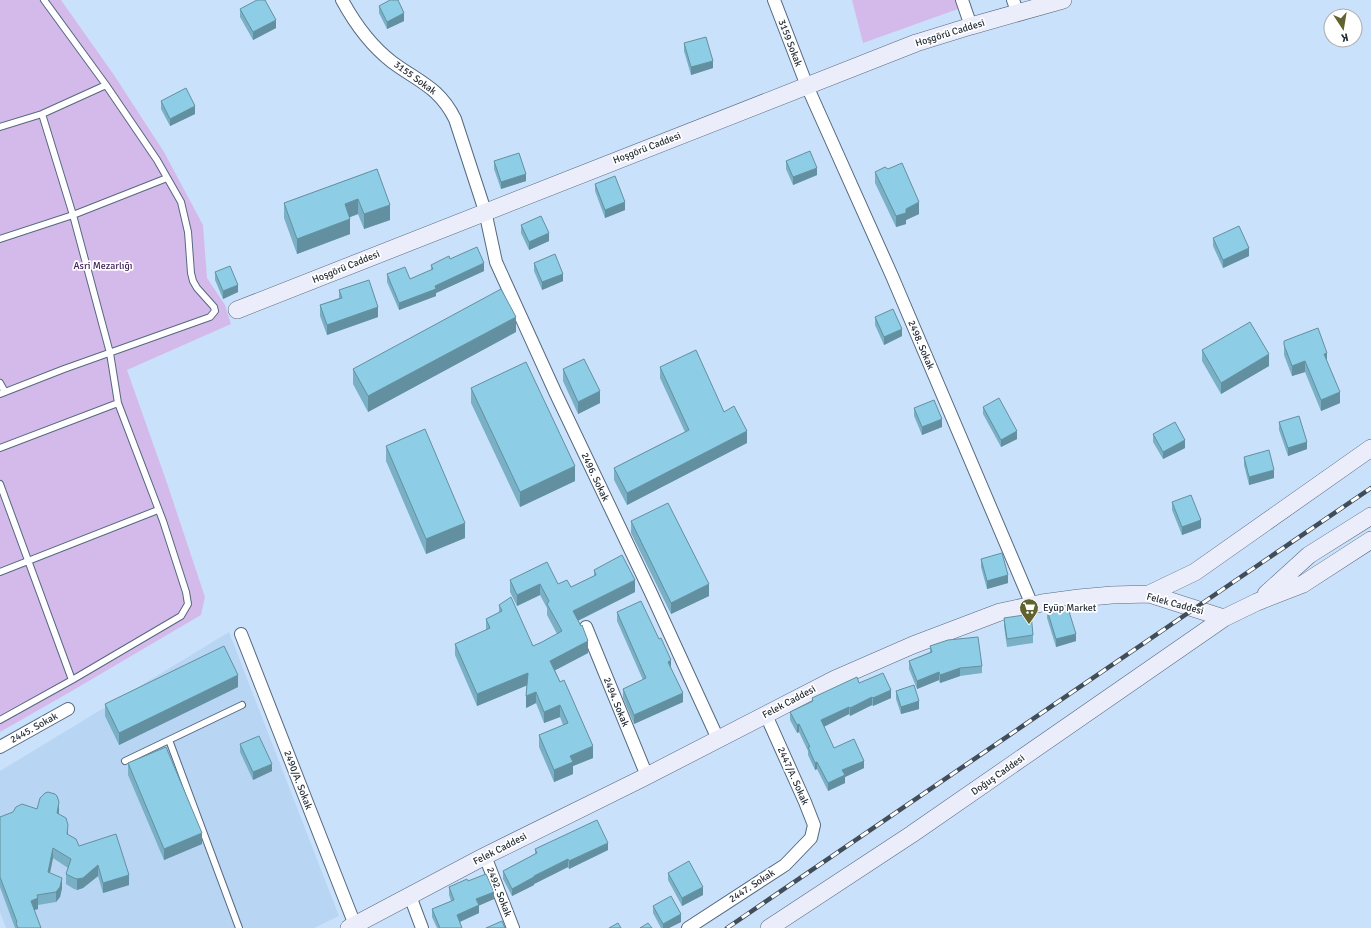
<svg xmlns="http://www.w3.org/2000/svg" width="1371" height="928" font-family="Signika,sans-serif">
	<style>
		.built { fill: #b9d5f4 }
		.green { fill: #d4baea }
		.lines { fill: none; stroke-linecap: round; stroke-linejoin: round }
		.lane-casing { stroke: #55697f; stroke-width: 8 }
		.street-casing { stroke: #55697f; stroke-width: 14 }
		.secondary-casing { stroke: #55697f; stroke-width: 18 }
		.lane { stroke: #fff; stroke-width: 6 }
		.street { stroke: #fff; stroke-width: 12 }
		.secondary { stroke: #ecedfb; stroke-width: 17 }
		.rail-casing { stroke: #414d59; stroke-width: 4.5 }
		.rail { stroke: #fff; stroke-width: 3; stroke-dasharray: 9; stroke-linecap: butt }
		.wall { fill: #79b0c5 }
		.shaded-wall { fill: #6390a0 }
		.building { fill: #8dcde5; stroke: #6390a0 }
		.labels { text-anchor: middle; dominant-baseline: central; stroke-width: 3.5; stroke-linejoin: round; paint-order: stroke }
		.street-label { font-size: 10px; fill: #262f39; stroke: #fff }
		.park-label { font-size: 10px; fill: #43215b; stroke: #fff }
		.poi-label { font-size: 10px; fill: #262f39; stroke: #fff; text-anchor: start }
	</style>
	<rect width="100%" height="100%" fill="#cae1fb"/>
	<!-- built -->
	<path class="built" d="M 229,632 L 339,916 L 314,928 L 6,928 L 0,912 L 0,771 Z"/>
	<!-- green -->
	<path class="green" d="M 0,0 L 61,0 L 114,75 L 164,152 L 203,225 L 207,278 L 225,305 L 231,324 L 127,370 L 167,483 L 205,597 L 201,615 L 70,692 L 0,732 Z
		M 852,0 L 955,0 L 958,9 L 863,43 Z"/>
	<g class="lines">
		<!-- lane casing -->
		<g class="lane-casing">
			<path id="lane" d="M 0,127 L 42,114 L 106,85
				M 0,239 L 73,215 L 167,178
				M 0,383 L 5,392
				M 0,394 L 64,369 L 210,317 L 215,311 L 214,307 L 197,288 L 193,281 L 191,273 L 188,232 L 181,202 L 157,160 L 106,85 L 44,0
				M 0,448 L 118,403
				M 0,484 L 72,680
				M 0,572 L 158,510
				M 0,720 L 72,680 L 181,616 L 188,604 L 186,592 L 163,521 L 118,403 L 110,353 L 73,215 L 42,114
				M 169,740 L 239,928
				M 125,761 L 242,705"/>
		</g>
		<!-- street casing -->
		<g class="street-casing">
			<path id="street" d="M 342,0 C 355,24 370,45 392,62 C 419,82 439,87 455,119 L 485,211 L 496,262 L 556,394 L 651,593 L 718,739
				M 774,0 L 807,86 L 892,276 L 1032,605
				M 962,0 L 971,26
				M 1013,0 L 1018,14
				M 586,627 L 647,776
				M 241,634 L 355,925
				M 0,747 L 68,709
				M 485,856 L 513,928
				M 410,896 L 422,928
				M 688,928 L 785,865 L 811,838 L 814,825 L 805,802 L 766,715"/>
		</g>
		<!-- secondary casing -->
		<g class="secondary-casing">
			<path id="secondary" d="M 237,310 L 916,43 L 971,26 L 1063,0
				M 1149,594 L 1195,572 L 1371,448
				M 1266,594 L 1309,555 L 1371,516
				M 349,928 L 485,856 L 641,779 L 835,679 L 913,645 L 1000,612 L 1042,603 L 1079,598 L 1112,595 L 1149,594 L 1224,618 L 1257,602 L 1303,584 L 1371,540
				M 769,928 L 912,834 L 1224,618"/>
		</g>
		<!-- lane -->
		<use href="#lane" class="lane"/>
		<!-- street -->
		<use href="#street" class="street"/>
		<!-- secondary -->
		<use href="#secondary" class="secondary"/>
		<!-- rail casing -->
		<g class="rail-casing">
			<path id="rail" d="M 727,928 L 1371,488"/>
		</g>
		<!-- rail -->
		<use href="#rail" class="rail"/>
	</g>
	<!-- wall -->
	<path class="wall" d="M 379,6 L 404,21 L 387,29 L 379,13 Z
		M 240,9 L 276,28 L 253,40 L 240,17 Z
		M 684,43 L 713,68 L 691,75 L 684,51 Z
		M 161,101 L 195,114 L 170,126 L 161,109 Z
		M 494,161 L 526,181 L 501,189 L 494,169 Z
		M 786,161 L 817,175 L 793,185 L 786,169 Z
		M 377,169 L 390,220 L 364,229 L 358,214 L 350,217 L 350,234 L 297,254 L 284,218 L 284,203 Z
		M 875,172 L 919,214 L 906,220 L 906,224 L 896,227 L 875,183 Z
		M 595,184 L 625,210 L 605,218 L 595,191 Z
		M 521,225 L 549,241 L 529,250 L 521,233 Z
		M 1213,238 L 1249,256 L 1223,268 L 1213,246 Z
		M 534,263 L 563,281 L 542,290 L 534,271 Z
		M 431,265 L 484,271 L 436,293 L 436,296 L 399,310 L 387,282 L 387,274 L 410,279 L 431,270 Z
		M 215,272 L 238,292 L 223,299 L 215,280 Z
		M 339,290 L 378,317 L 327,335 L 320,316 L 320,305 L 339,298 Z
		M 875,317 L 902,336 L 884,345 L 875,325 Z
		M 516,332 L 368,412 L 353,384 L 353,369 Z
		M 1284,341 L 1327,362 L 1340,403 L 1321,411 L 1305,372 L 1292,376 L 1284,355 Z
		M 1202,350 L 1269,366 L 1221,394 L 1202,361 Z
		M 660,367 L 724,412 L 747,443 L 627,505 L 614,480 L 614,468 L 685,432 L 660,378 Z
		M 563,369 L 600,403 L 578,414 L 563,381 Z
		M 471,388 L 575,481 L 520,507 L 471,403 Z
		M 983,407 L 1017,439 L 1001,447 L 983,414 Z
		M 914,408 L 942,427 L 922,435 L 914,416 Z
		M 1279,422 L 1307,449 L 1288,456 L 1279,430 Z
		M 1153,434 L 1185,448 L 1163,459 L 1153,442 Z
		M 386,446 L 465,538 L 426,554 L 386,461 Z
		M 1244,457 L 1274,478 L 1249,485 L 1244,465 Z
		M 1172,502 L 1201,528 L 1182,535 L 1172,510 Z
		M 631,521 L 709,596 L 671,614 L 631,533 Z
		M 981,559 L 1008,583 L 987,589 L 981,567 Z
		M 594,570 L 635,592 L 578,621 L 588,653 L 555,670 L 593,758 L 573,766 L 573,774 L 554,782 L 539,747 L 539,735 L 563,725 L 560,717 L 544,723 L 536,703 L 526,708 L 527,685 L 477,706 L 455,655 L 455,644 L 486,630 L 486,619 L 499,612 L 499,605 L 533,646 L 542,642 L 557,634 L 547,615 L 547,608 L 540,595 L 517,606 L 510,592 L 510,580 L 558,584 L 571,587 L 594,576 Z
		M 1047,610 L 1076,641 L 1056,647 L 1047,618 Z
		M 617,612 L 671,668 L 683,702 L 634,724 L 623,698 L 623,689 L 643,680 L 617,621 Z
		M 1004,618 L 1033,635 L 1033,643 L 1007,647 L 1004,626 Z
		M 930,646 L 982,666 L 982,673 L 960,676 L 940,683 L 939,680 L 917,689 L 909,669 L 909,661 L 930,652 Z
		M 859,683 L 891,698 L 873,706 L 872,705 L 850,716 L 849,714 L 824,727 L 834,748 L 864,768 L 845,777 L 845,783 L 828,791 L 817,769 L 815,770 L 808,755 L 808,751 L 799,732 L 797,733 L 790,720 L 790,712 L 812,702 L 812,698 Z
		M 238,687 L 119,745 L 105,716 L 105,704 Z
		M 896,691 L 919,709 L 901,714 L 896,699 Z
		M 240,744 L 272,771 L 253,780 L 240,752 Z
		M 128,763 L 202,844 L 164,860 L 128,775 Z
		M 37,809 L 59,813 L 59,814 L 68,835 L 79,846 L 129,885 L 103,893 L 98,876 L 83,888 L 77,890 L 74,889 L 66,884 L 66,874 L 68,868 L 53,858 L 50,873 L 62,888 L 60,897 L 56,902 L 38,905 L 38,909 L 34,910 L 41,928 L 15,928 L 0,887 L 0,817 Z
		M 535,849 L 608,850 L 569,869 L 568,867 L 534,884 L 534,885 L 512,896 L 503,879 L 503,871 L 535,854 Z
		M 668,873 L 703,895 L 682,906 L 668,880 Z
		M 468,881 L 494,899 L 479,905 L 479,913 L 460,922 L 462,928 L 437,928 L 432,917 L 432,909 L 451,901 L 449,895 L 449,887 Z
		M 653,906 L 681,922 L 669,928 L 661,928 L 653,913 Z"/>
	<!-- shaded-wall -->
	<path class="shaded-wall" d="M 404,13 L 404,21 L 387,29 L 387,22 Z
		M 276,20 L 276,28 L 253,40 L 253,32 Z
		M 713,61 L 713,68 L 691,75 L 691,67 Z
		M 195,106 L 195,114 L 170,126 L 170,119 Z
		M 817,168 L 817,175 L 793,185 L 793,177 Z
		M 526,174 L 526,181 L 501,189 L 501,182 Z
		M 358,199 L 358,214 L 345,219 L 345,204 Z
		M 625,202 L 625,210 L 605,218 L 605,210 Z
		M 919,202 L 919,214 L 906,220 L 906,224 L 896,227 L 896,216 L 906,209 Z
		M 390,205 L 390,220 L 364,229 L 364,214 Z
		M 350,219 L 350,234 L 297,254 L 297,239 Z
		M 549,233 L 549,241 L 529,250 L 529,242 Z
		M 1249,248 L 1249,256 L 1223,268 L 1223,260 Z
		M 484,263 L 484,271 L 436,293 L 436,296 L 399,310 L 399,303 Z
		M 563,274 L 563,281 L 542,290 L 542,282 Z
		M 238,285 L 238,292 L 223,299 L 223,291 Z
		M 378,307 L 378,317 L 327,335 L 327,325 Z
		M 516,317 L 516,332 L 368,412 L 368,396 Z
		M 902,329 L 902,336 L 884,345 L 884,337 Z
		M 1327,353 L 1327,363 L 1324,354 Z
		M 1269,354 L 1269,366 L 1221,394 L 1221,383 Z
		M 1305,361 L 1305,372 L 1292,376 L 1292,366 Z
		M 600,391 L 600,403 L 578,414 L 578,402 Z
		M 1340,392 L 1340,403 L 1321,411 L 1321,400 Z
		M 942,419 L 942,427 L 922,435 L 922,427 Z
		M 747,431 L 747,443 L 627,505 L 627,493 Z
		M 1017,431 L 1017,439 L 1001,447 L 1001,440 Z
		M 1185,440 L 1185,448 L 1163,459 L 1163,452 Z
		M 1307,442 L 1307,449 L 1288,456 L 1288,448 Z
		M 575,466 L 575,481 L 520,507 L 520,492 Z
		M 1274,470 L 1274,478 L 1249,485 L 1249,477 Z
		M 1201,520 L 1201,528 L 1182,535 L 1182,527 Z
		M 465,523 L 465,538 L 426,554 L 426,539 Z
		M 1008,575 L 1008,583 L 987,589 L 987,581 Z
		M 635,580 L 635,592 L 573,623 L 573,611 Z
		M 540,584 L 540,595 L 517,606 L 517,595 Z
		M 709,584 L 709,596 L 671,614 L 671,603 Z
		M 1076,634 L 1076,641 L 1056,647 L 1056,639 Z
		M 588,641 L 588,653 L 550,673 L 550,661 Z
		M 671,660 L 671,669 L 668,662 Z
		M 960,668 L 960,676 L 940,683 L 940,675 Z
		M 939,672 L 939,680 L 917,689 L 917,681 Z
		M 528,673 L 528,685 L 477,706 L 477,694 Z
		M 238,675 L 238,687 L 119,745 L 119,733 Z
		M 891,690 L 891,698 L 873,706 L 873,698 Z
		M 536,692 L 536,703 L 526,708 L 526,696 Z
		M 683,693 L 683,702 L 634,724 L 634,715 Z
		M 872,697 L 872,705 L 850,716 L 850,708 Z
		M 919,701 L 919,709 L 901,714 L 901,707 Z
		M 560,705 L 560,717 L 544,723 L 544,712 Z
		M 849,707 L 849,714 L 821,728 L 821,720 Z
		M 799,724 L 799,732 L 797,733 L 797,725 Z
		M 593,746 L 593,758 L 573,766 L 573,774 L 554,782 L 554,770 L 570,756 Z
		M 864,761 L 864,768 L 845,777 L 845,783 L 828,791 L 828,783 L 842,770 Z
		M 817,762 L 817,769 L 815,770 L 815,763 Z
		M 272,764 L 272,771 L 253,780 L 253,772 Z
		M 59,802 L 59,813 L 57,824 L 57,813 Z
		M 68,825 L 68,835 L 67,834 Z
		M 202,833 L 202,844 L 164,860 L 164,849 Z
		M 608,843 L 608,850 L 569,869 L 569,861 Z
		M 53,848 L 53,858 L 48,882 L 48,872 Z
		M 568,859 L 568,867 L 534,884 L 534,885 L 512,896 L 512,889 L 534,876 Z
		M 98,865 L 98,876 L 83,888 L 77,890 L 77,879 Z
		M 129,875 L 129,885 L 103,893 L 103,883 Z
		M 62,878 L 62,888 L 60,897 L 56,902 L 56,892 Z
		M 703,887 L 703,895 L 682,906 L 682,898 Z
		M 494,892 L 494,899 L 476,907 L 476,899 Z
		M 38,898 L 38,909 L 31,911 L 31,901 Z
		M 479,905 L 479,913 L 457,923 L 457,915 Z
		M 681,914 L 681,922 L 669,928 L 663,928 L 663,924 Z"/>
	<!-- building -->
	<path class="building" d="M 257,0 L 265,0 L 276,20 L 253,32 L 240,9 Z
		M 390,0 L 398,0 L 404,13 L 387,22 L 379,6 Z
		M 706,37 L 713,61 L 691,67 L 684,43 Z
		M 186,88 L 195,106 L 170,119 L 161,101 Z
		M 810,151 L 817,168 L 793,177 L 786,161 Z
		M 519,153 L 526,174 L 501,182 L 494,161 Z
		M 902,163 L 919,202 L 906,209 L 906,213 L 896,216 L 875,172 L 885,167 L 888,169 Z
		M 377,169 L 390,205 L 364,214 L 358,199 L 345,204 L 350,219 L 297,239 L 284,203 Z
		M 615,176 L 625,202 L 605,210 L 595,184 Z
		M 541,216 L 549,233 L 529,242 L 521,225 Z
		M 1239,226 L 1249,248 L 1223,260 L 1213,238 Z
		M 477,247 L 484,263 L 435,286 L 436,289 L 399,303 L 387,274 L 405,267 L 410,279 L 433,269 L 431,265 L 449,256 L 450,259 Z
		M 555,254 L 563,274 L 542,282 L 534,263 Z
		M 230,266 L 238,285 L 223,291 L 215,272 Z
		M 369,280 L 378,307 L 327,325 L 320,305 L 342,298 L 339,290 Z
		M 501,289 L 516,317 L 368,396 L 353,369 Z
		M 893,309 L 902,329 L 884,337 L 875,317 Z
		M 1250,322 L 1269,354 L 1221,383 L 1202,350 Z
		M 1318,328 L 1327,353 L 1324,354 L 1340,392 L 1321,400 L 1305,361 L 1292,366 L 1284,345 L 1284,341 Z
		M 696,350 L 724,412 L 734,406 L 747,431 L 627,493 L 614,468 L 689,430 L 660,367 Z
		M 584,359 L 600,391 L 578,402 L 563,369 Z
		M 526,362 L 575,466 L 520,492 L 471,388 Z
		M 999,398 L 1017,431 L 1001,440 L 983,407 Z
		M 934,400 L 942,419 L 922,427 L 914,408 Z
		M 1299,416 L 1307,442 L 1288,448 L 1279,422 Z
		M 1175,422 L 1185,440 L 1163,452 L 1153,434 Z
		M 425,429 L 465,523 L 426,539 L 386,446 Z
		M 1269,450 L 1274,470 L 1249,477 L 1244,457 Z
		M 1191,495 L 1201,520 L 1182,527 L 1172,502 Z
		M 668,503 L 709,584 L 671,603 L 631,521 Z
		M 1002,553 L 1008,575 L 987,581 L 981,559 Z
		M 622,555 L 635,580 L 573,611 L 581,626 L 582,625 L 588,641 L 550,661 L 560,682 L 564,680 L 593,746 L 570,756 L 573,762 L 554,770 L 539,735 L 568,723 L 560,705 L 544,712 L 536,692 L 526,696 L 528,673 L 477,694 L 455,644 L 490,628 L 486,619 L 502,611 L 499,605 L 511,597 L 533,646 L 542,642 L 562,631 L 547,604 L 549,601 L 540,584 L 517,595 L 510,580 L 547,562 L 558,584 L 567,580 L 571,587 L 596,575 L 594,570 Z
		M 641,601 L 659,639 L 661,638 L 671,660 L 668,662 L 683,693 L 634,715 L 623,689 L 646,678 L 617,612 Z
		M 1067,605 L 1076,634 L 1056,639 L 1047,610 Z
		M 1031,614 L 1033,635 L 1007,639 L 1004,618 Z
		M 978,637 L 982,666 L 960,668 L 940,675 L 939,672 L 917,681 L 909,661 L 932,652 L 930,646 L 948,640 Z
		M 224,646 L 238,675 L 119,733 L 105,704 Z
		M 883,673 L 891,690 L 873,698 L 872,697 L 850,708 L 849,707 L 821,720 L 834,748 L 854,739 L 864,761 L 842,770 L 845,775 L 828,783 L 817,762 L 815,763 L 808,747 L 810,747 L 799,724 L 797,725 L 790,712 L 813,701 L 812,698 L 857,677 L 859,683 Z
		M 914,685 L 919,701 L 901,707 L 896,691 Z
		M 259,736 L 272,764 L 253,772 L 240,744 Z
		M 166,747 L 202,833 L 164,849 L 128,763 Z
		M 48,792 L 55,794 L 57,796 L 59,802 L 57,813 L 66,818 L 68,825 L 67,834 L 76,839 L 79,846 L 116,834 L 129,875 L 103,883 L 98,865 L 83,878 L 77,879 L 74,878 L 66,874 L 71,859 L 53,848 L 48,872 L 62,878 L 60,887 L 56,892 L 37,895 L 38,898 L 31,901 L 41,928 L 18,928 L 16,923 L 17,922 L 0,877 L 0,817 L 13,812 L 16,807 L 22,804 L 37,809 L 40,798 L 45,793 Z
		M 597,820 L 608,843 L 569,861 L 568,859 L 534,876 L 534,877 L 512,889 L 503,871 L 537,853 L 535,849 Z
		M 689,861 L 703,887 L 682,898 L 668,873 Z
		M 486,874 L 494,892 L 476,899 L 479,905 L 457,915 L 462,928 L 440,928 L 432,909 L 454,900 L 449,887 L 467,879 L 468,881 Z
		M 671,896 L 681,914 L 663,924 L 653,906 Z
		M 502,921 L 505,928 L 486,928 Z
		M 618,923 L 621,928 L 609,928 Z
		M 648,923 L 652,928 L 640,928 Z"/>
	<!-- icons -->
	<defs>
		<g id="supermarket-pin" transform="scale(1)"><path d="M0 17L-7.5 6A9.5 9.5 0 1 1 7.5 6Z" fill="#62622f" stroke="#fff"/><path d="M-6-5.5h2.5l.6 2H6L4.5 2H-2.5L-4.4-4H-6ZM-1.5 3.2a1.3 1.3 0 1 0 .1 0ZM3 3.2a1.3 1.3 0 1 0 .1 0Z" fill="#fff"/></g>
	</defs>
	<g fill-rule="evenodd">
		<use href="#supermarket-pin" x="1029" y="608"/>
	</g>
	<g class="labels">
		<!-- street labels -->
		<g class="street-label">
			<text transform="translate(950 33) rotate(-17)">Hoşgörü Caddesi</text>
			<text transform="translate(790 43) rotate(69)">3159 Sokak</text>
			<text transform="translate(415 78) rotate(36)">3155 Sokak</text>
			<text transform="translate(647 148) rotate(-21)">Hoşgörü Caddesi</text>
			<text transform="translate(346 267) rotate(-22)">Hoşgörü Caddesi</text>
			<text transform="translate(921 345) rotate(67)">2498. Sokak</text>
			<text transform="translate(595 477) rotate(65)">2496. Sokak</text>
			<text transform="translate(1175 604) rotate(15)">Felek Caddesi</text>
			<text transform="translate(616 702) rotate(68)">2494. Sokak</text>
			<text transform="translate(789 702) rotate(-28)">Felek Caddesi</text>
			<text transform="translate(34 728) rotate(-29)">2445. Sokak</text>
			<text transform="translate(998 775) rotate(-35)">Doğuş Caddesi</text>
			<text transform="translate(793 776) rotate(66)">2447/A. Sokak</text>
			<text transform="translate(298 780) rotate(69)">2490/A. Sokak</text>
			<text transform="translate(500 849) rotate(-27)">Felek Caddesi</text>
			<text transform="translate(752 886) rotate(-33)">2447. Sokak</text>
			<text transform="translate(499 892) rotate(69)">2492. Sokak</text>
		</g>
		<!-- park labels -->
		<g class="park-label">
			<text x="103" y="266">Asri Mezarlığı</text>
		</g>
		<!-- poi labels -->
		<g class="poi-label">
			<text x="1043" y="608">Eyüp Market</text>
		</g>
	</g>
	<!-- north arrow -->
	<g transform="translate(1343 28) rotate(168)"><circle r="19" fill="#ffffff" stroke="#a8acb0"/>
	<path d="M0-3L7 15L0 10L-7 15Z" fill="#62622f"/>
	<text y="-6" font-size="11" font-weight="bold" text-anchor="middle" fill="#262f39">K</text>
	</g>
</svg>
